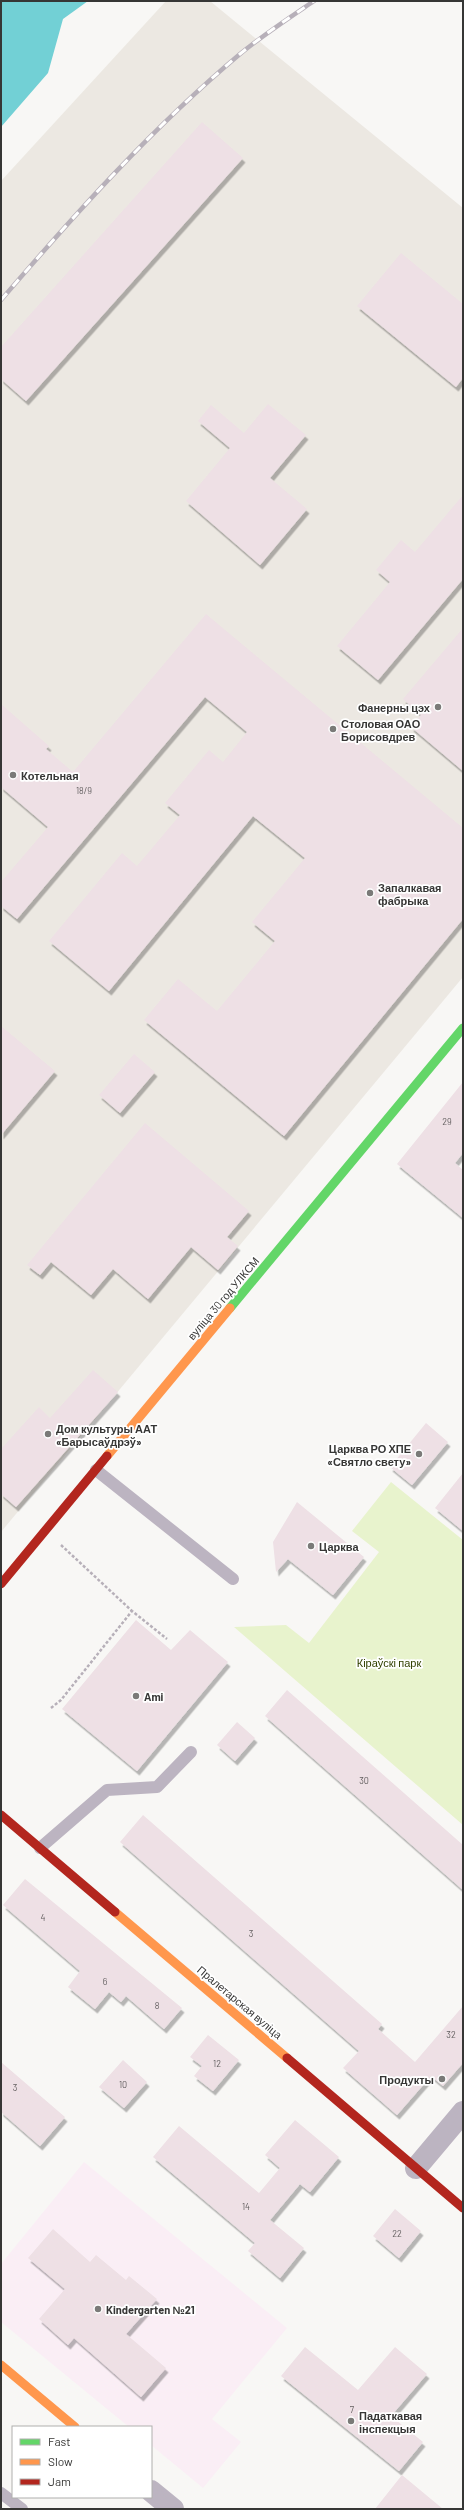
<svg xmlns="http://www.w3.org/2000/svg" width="464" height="2510" font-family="Barlow,sans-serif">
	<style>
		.built { fill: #ece8e2 }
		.education { fill: #faeef5 }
		.green { fill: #e8f3cd }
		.water { fill: #72d0d5 }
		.building { fill: #eee0e5; filter: url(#shadow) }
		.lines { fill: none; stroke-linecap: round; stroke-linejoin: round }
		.path { stroke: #b7b0b9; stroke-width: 2.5; stroke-dasharray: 3 2; stroke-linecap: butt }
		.lane { stroke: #bcb4c1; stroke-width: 12 }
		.street { stroke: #bcb4c1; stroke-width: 22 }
		.fast { stroke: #63d668; stroke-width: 9 }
		.slow { stroke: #ff974d; stroke-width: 9 }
		.jam { stroke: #b3261e; stroke-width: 9 }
		.rail-casing { stroke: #b7b0b9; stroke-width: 4.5 }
		.rail { stroke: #fff; stroke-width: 3; stroke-dasharray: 9; stroke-linecap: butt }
		.poi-dot { fill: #7a7a78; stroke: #fff; stroke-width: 1.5 }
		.labels { text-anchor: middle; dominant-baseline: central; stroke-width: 3.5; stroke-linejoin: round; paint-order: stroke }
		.number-label { font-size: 9px; fill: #646061 }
		.poi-label { font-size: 11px; font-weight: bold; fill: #363635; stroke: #fff; text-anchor: start }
		.street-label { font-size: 11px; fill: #363635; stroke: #fff }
		.park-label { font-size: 11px; fill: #324000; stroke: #fff }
	</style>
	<defs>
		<filter id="shadow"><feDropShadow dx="2.5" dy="4.5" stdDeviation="0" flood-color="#0004"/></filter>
	</defs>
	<rect width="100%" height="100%" fill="#f8f7f5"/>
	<!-- built -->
	<path class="built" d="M 166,1 L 210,1 L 463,208 L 463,977 L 1,1532 L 1,181 Z"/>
	<!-- education -->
	<path class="education" d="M 84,2162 L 287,2328 L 212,2419 L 241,2442 L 203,2488 L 151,2445 L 151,2427 L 129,2427 L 1,2322 L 1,2264 Z"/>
	<!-- green -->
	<path class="green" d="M 391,1482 L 463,1540 L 463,1825 L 234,1627 L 286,1625 L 309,1643 L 379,1552 L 352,1531 Z"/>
	<!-- water -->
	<path class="water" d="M 1,1 L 88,1 L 63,19 L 48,73 L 1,127 Z"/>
	<!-- building -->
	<path class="building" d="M 202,122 L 243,158 L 26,401 L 1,379 L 1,347 Z
		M 401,253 L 463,304 L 463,378 L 456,387 L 357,306 Z
		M 268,404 L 306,435 L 270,478 L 307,509 L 260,565 L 186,501 L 230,448 L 198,421 L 211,405 L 244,433 Z
		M 463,495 L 463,579 L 378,680 L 337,646 L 390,582 L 376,570 L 401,540 L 415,552 Z
		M 206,614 L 463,828 L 463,919 L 284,1136 L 144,1020 L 178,979 L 217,1011 L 275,941 L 252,922 L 305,858 L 253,816 L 109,991 L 49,941 L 122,853 L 137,866 L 180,815 L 165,803 L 209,750 L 223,762 L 247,732 L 205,697 L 17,919 L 1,906 L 1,882 L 48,827 L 1,787 L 1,704 L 49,746 L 46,749 L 73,772 Z
		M 463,628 L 463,771 L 411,727 L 421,715 L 403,699 Z
		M 1,1026 L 55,1071 L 1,1135 Z
		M 134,1054 L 155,1072 L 120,1113 L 99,1095 Z
		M 463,1082 L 463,1153 L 455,1163 L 463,1170 L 463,1218 L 397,1164 Z
		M 145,1123 L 249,1211 L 227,1237 L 238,1246 L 218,1270 L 191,1247 L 148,1299 L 113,1269 L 91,1295 L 51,1262 L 40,1275 L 27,1265 Z
		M 93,1370 L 118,1392 L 16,1507 L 1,1494 L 1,1449 L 39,1407 L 50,1418 Z
		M 426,1423 L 448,1442 L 412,1485 L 390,1467 Z
		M 463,1473 L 463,1531 L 435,1508 Z
		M 297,1502 L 364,1557 L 333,1595 L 288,1559 L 276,1572 L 273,1542 Z
		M 136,1620 L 171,1650 L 190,1630 L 228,1662 L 137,1771 L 62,1709 Z
		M 287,1690 L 463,1845 L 463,1890 L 265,1716 Z
		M 237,1722 L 255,1738 L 235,1761 L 217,1745 Z
		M 143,1815 L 382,2024 L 378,2029 L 415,2062 L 463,2006 L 463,2063 L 443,2086 L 431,2076 L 397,2115 L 343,2068 L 359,2051 L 120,1842 Z
		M 25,1879 L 182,2008 L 164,2029 L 126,1996 L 121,2002 L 109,1992 L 95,2009 L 68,1987 L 80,1971 L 3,1905 Z
		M 208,2035 L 239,2060 L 213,2091 L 194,2076 L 202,2066 L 190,2057 Z
		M 123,2060 L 147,2082 L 124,2108 L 99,2087 Z
		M 1,2062 L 65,2117 L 40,2146 L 1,2112 Z
		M 295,2120 L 339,2157 L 310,2192 L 300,2184 L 270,2220 L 304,2248 L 280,2278 L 248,2251 L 255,2243 L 153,2157 L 179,2126 L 259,2193 L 280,2168 L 265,2155 Z
		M 395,2209 L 421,2231 L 399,2258 L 373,2236 Z
		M 53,2229 L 90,2262 L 96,2255 L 126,2280 L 129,2276 L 157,2299 L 126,2334 L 166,2368 L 141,2397 L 74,2338 L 68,2345 L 39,2319 L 65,2289 L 28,2258 Z
		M 305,2347 L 358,2390 L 395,2347 L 427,2374 L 391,2416 L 423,2442 L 399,2471 L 281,2376 Z
		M 402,2475 L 443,2509 L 375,2509 Z"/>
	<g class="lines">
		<!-- path -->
		<path class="path" d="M 61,1545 L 132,1611
			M 51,1708 L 61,1700 L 132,1611 L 167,1639"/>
		<!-- lane -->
		<path class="lane" d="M 96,1470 L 233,1579
			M 40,1848 L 107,1790 L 157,1787 L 191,1752
			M 1,2493 L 22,2509"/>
		<!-- street -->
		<path class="street" d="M 416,2168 L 463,2112
			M 151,2491 L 173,2509"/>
		<!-- fast -->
		<path class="fast" d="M 230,1308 L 463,1028"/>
		<!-- slow -->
		<path class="slow" d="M 107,1456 L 230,1308
			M 115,1912 L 287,2058
			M 1,2365 L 75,2427"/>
		<!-- jam -->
		<path class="jam" d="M 1,1584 L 107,1456
			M 1,1815 L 115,1912
			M 287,2058 L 463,2208"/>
		<!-- rail casing -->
		<g class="rail-casing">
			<path id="rail" d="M 1,300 C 76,213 152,128 240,54 C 263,35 289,18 314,1"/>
		</g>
		<!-- rail -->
		<use href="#rail" class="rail"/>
	</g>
	<!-- markers -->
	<g class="poi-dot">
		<circle cx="438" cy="707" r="4"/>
		<circle cx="333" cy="729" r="4"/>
		<circle cx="13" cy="775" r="4"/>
		<circle cx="370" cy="893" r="4"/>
		<circle cx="48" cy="1434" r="4"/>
		<circle cx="419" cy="1454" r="4"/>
		<circle cx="311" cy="1546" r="4"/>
		<circle cx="136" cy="1696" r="4"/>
		<circle cx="442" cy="2079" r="4"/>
		<circle cx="98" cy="2309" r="4"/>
		<circle cx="351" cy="2421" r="4"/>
	</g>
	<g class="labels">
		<!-- number labels -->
		<g class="number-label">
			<text x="84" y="790">18/9</text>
			<text x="447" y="1121">29</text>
			<text x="364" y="1780">30</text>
			<text x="43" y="1917">4</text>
			<text x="251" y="1933">3</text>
			<text x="105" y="1981">6</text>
			<text x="157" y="2005">8</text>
			<text x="451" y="2034">32</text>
			<text x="217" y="2063">12</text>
			<text x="123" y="2084">10</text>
			<text x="15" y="2087">3</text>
			<text x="246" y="2206">14</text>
			<text x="397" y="2233">22</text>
			<text x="352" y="2409">7</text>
		</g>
		<!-- poi labels -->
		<g class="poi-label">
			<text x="430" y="707" text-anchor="end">Фанерны цэх</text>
			<text x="341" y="723">Столовая ОАО<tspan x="341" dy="13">Борисовдрев</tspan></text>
			<text x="21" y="775">Котельная</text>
			<text x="378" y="887">Запалкавая<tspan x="378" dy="13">фабрыка</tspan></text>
			<text x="56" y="1428">Дом культуры ААТ<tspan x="56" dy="13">«Барысаўдрэў»</tspan></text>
			<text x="411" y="1448" text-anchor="end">Царква РО ХПЕ<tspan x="411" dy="13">«Святло свету»</tspan></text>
			<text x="319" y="1546">Царква</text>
			<text x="144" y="1696">Ami</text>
			<text x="434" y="2079" text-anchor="end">Продукты</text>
			<text x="106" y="2309">Kindergarten №21</text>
			<text x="359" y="2415">Падаткавая<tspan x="359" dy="13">інспекцыя</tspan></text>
		</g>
		<!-- street labels -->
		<g class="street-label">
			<text transform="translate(223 1298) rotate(-50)">вуліца 30 год УЛКСМ</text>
			<text transform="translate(240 2002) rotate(40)">Пралетарская вуліца</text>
		</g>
		<!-- park labels -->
		<g class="park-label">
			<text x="389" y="1662">Кіраўскі парк</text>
		</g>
	</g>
	<!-- border -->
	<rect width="464" height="2510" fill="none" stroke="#363635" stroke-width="4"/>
	<!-- legend -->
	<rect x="12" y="2426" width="140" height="72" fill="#ffffff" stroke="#afafae"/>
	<rect x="20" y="2439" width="20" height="6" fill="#63d668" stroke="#afafae"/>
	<text x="48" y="2446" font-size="12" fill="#363635">Fast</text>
	<rect x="20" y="2459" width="20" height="6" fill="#ff974d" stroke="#afafae"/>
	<text x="48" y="2466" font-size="12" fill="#363635">Slow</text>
	<rect x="20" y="2479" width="20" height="6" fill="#b3261e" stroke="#afafae"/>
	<text x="48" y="2486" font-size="12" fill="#363635">Jam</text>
</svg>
